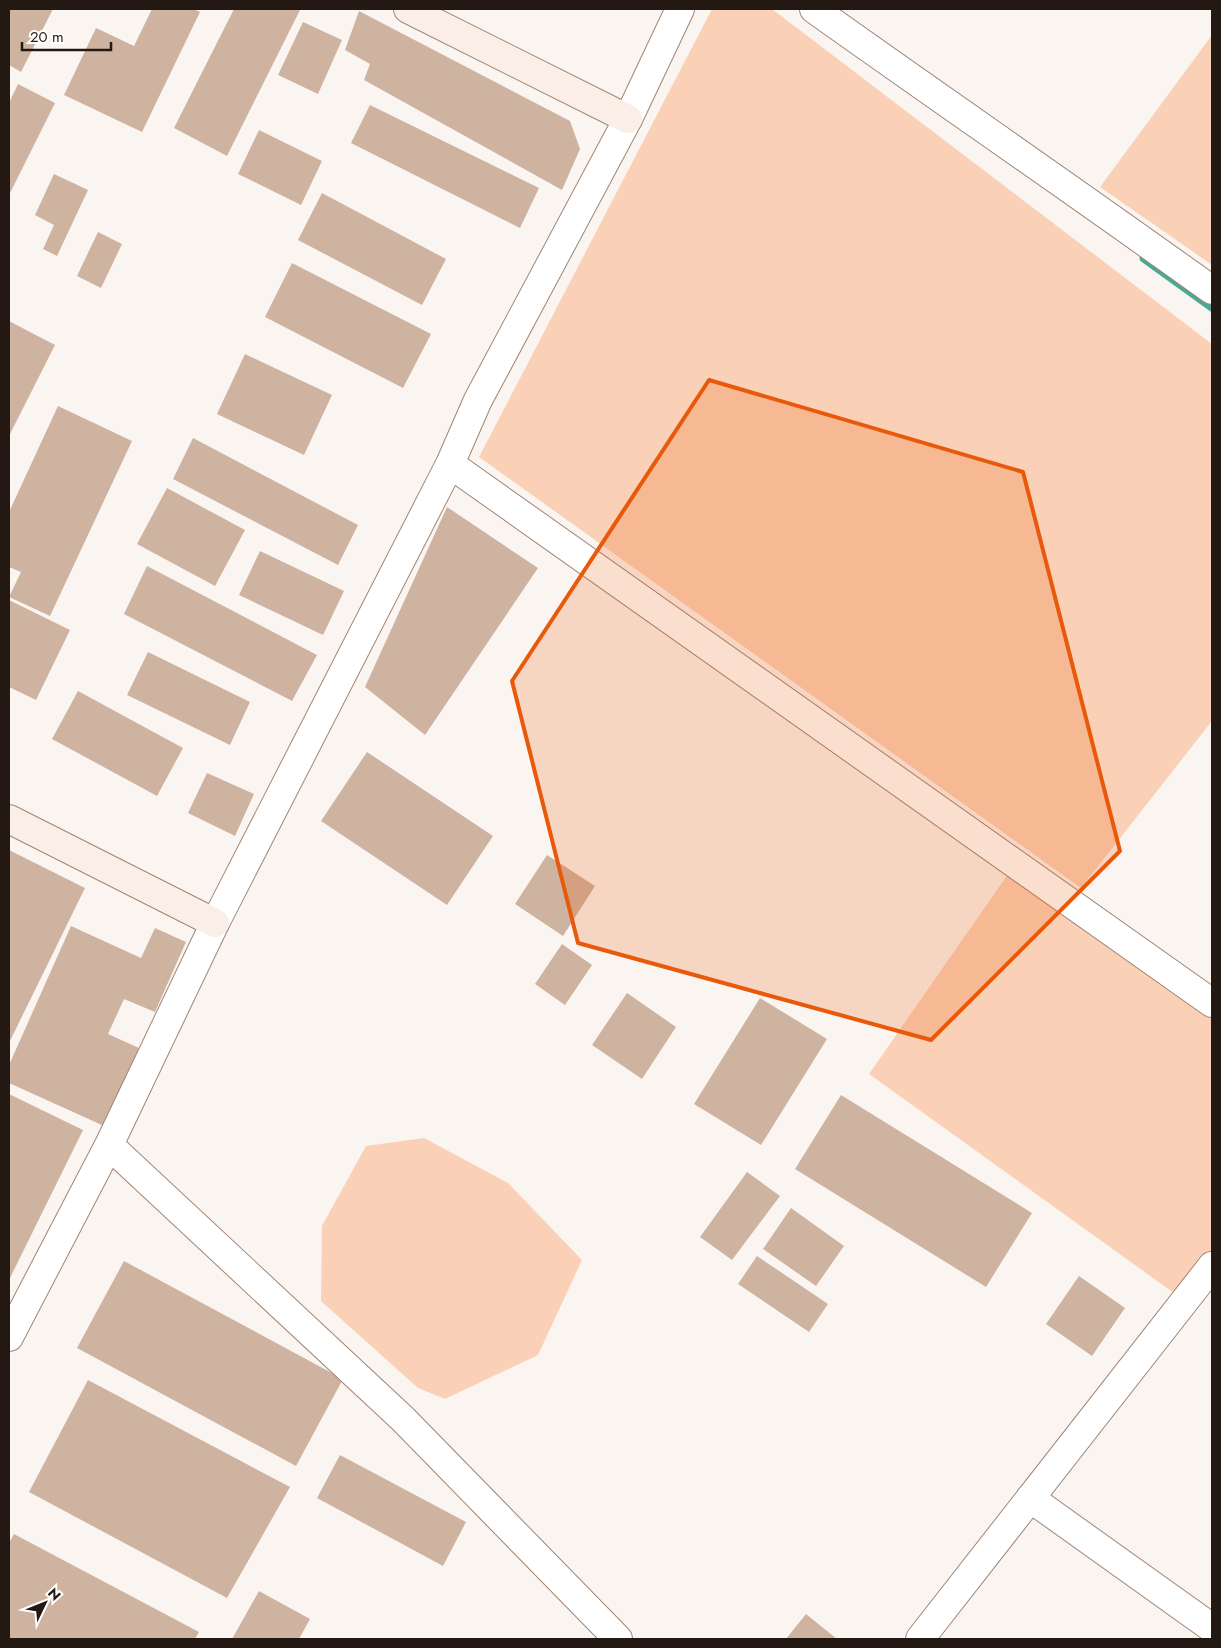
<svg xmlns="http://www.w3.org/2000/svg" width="1221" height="1648" font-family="Jost,sans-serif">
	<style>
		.green { fill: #fad1b7 }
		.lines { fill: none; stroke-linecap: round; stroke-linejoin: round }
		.stream { stroke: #46aa96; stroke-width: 9 }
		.building { fill: #cfb3a1 }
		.street-casing { stroke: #a08574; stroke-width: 30 }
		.secondary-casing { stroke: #a08574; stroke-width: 30 }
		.street { stroke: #fff; stroke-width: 28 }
		.secondary { stroke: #fbeee6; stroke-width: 28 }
		.marked { fill: #e8590c; fill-opacity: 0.2; stroke: #e8590c; stroke-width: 4; stroke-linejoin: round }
	</style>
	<rect width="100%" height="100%" fill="#fbf5f1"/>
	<!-- green -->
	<path class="green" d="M 712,9 L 772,9 L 1212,344 L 1212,721 L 1081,888 L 479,457 Z
		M 1212,35 L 1212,265 L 1100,187 Z
		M 1015,864 L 1212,1003 L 1212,1266 L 1185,1301 L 869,1074 Z
		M 424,1138 L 508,1183 L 582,1260 L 538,1355 L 445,1399 L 418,1388 L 321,1301 L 322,1226 L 366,1146 Z"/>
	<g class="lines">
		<!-- stream -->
		<path class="stream" d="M 1144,258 L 1212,307"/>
	</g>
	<!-- building -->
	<path class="building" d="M 9,9 L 53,9 L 21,72 L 9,65 Z
		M 152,9 L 194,9 L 200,12 L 142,132 L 64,95 L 96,28 L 134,46 Z
		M 234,9 L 300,10 L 227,156 L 174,128 Z
		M 359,11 L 570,121 L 580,149 L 562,190 L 364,80 L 370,64 L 345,50 Z
		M 303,22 L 342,40 L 318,94 L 278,75 Z
		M 18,84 L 55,103 L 9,195 L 9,103 Z
		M 370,105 L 539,188 L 520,228 L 351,143 Z
		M 259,130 L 322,161 L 301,205 L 238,174 Z
		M 54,174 L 88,190 L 57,256 L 43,249 L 54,225 L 35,215 Z
		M 322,193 L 446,259 L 422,305 L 298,240 Z
		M 98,232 L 122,244 L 101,288 L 77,276 Z
		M 292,263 L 431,334 L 403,388 L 265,317 Z
		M 9,321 L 55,345 L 9,436 Z
		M 245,354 L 332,395 L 304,455 L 217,414 Z
		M 58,406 L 132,441 L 50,616 L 9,597 L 21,572 L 9,567 L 9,512 Z
		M 193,438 L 358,525 L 338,565 L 173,479 Z
		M 167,488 L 245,530 L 215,586 L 137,544 Z
		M 447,507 L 538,568 L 425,735 L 365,687 Z
		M 260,551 L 344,591 L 323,635 L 239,595 Z
		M 147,566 L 317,655 L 292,701 L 124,614 Z
		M 9,600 L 70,630 L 36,700 L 9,687 Z
		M 148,652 L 250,702 L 230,745 L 127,695 Z
		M 78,691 L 183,748 L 157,796 L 52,739 Z
		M 367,752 L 493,836 L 447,905 L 321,821 Z
		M 207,773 L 254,794 L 235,836 L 188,813 Z
		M 9,850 L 85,888 L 9,1043 Z
		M 547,855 L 595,886 L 563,936 L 515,904 Z
		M 71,926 L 141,958 L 155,928 L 186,942 L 155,1012 L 124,999 L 108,1034 L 139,1048 L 104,1126 L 9,1083 L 9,1065 Z
		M 562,944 L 592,965 L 565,1005 L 535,984 Z
		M 627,993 L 676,1027 L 642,1079 L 592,1045 Z
		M 760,998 L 827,1039 L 761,1145 L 694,1104 Z
		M 9,1094 L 83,1130 L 9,1280 Z
		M 841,1095 L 1032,1213 L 986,1287 L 795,1169 Z
		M 747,1172 L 780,1196 L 732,1260 L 700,1237 Z
		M 791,1208 L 844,1246 L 816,1286 L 763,1249 Z
		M 757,1256 L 828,1304 L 809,1332 L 738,1284 Z
		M 124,1261 L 343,1379 L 296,1466 L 77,1348 Z
		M 1079,1276 L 1125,1308 L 1092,1356 L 1046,1324 Z
		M 88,1380 L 290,1487 L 227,1598 L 29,1492 Z
		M 340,1455 L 466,1522 L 443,1566 L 317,1498 Z
		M 14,1534 L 199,1632 L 195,1639 L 9,1639 L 9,1543 Z
		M 259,1591 L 310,1619 L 299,1639 L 232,1639 Z
		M 806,1614 L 837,1639 L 786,1639 Z"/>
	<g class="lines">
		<!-- street casing -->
		<g class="street-casing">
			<path id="street" d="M 814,9 C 946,103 1080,195 1212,290
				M 450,464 L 1212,1003
				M 109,1145 L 403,1419 L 618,1639
				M 9,1337 L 109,1145 L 215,923 L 450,464 L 478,400 L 628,119 L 680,9
				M 1030,1498 L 1212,1628
				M 920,1639 L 1212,1266"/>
		</g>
		<!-- secondary casing -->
		<g class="secondary-casing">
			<path id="secondary" d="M 408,9 L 628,119
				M 9,819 L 215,923"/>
		</g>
		<!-- street -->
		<use href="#street" class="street"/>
		<!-- secondary -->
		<use href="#secondary" class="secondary"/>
	</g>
	<!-- marked area -->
	<path class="marked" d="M 709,380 L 1023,472 L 1120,851 L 931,1040 L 578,943 L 512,681 Z"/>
	<!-- border -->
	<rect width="1221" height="1648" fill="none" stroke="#231812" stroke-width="20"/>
	<!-- north arrow -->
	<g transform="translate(45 1603) rotate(47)" stroke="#ffffff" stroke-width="4" paint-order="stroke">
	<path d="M0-4L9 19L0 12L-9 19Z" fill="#231812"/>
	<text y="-8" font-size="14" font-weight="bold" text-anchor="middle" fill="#231812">N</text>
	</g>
	<!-- scale -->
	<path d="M22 42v8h89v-8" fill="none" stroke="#231812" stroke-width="2.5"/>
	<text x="30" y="42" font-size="15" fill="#231812" stroke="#ffffff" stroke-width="4" paint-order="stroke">20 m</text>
</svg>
